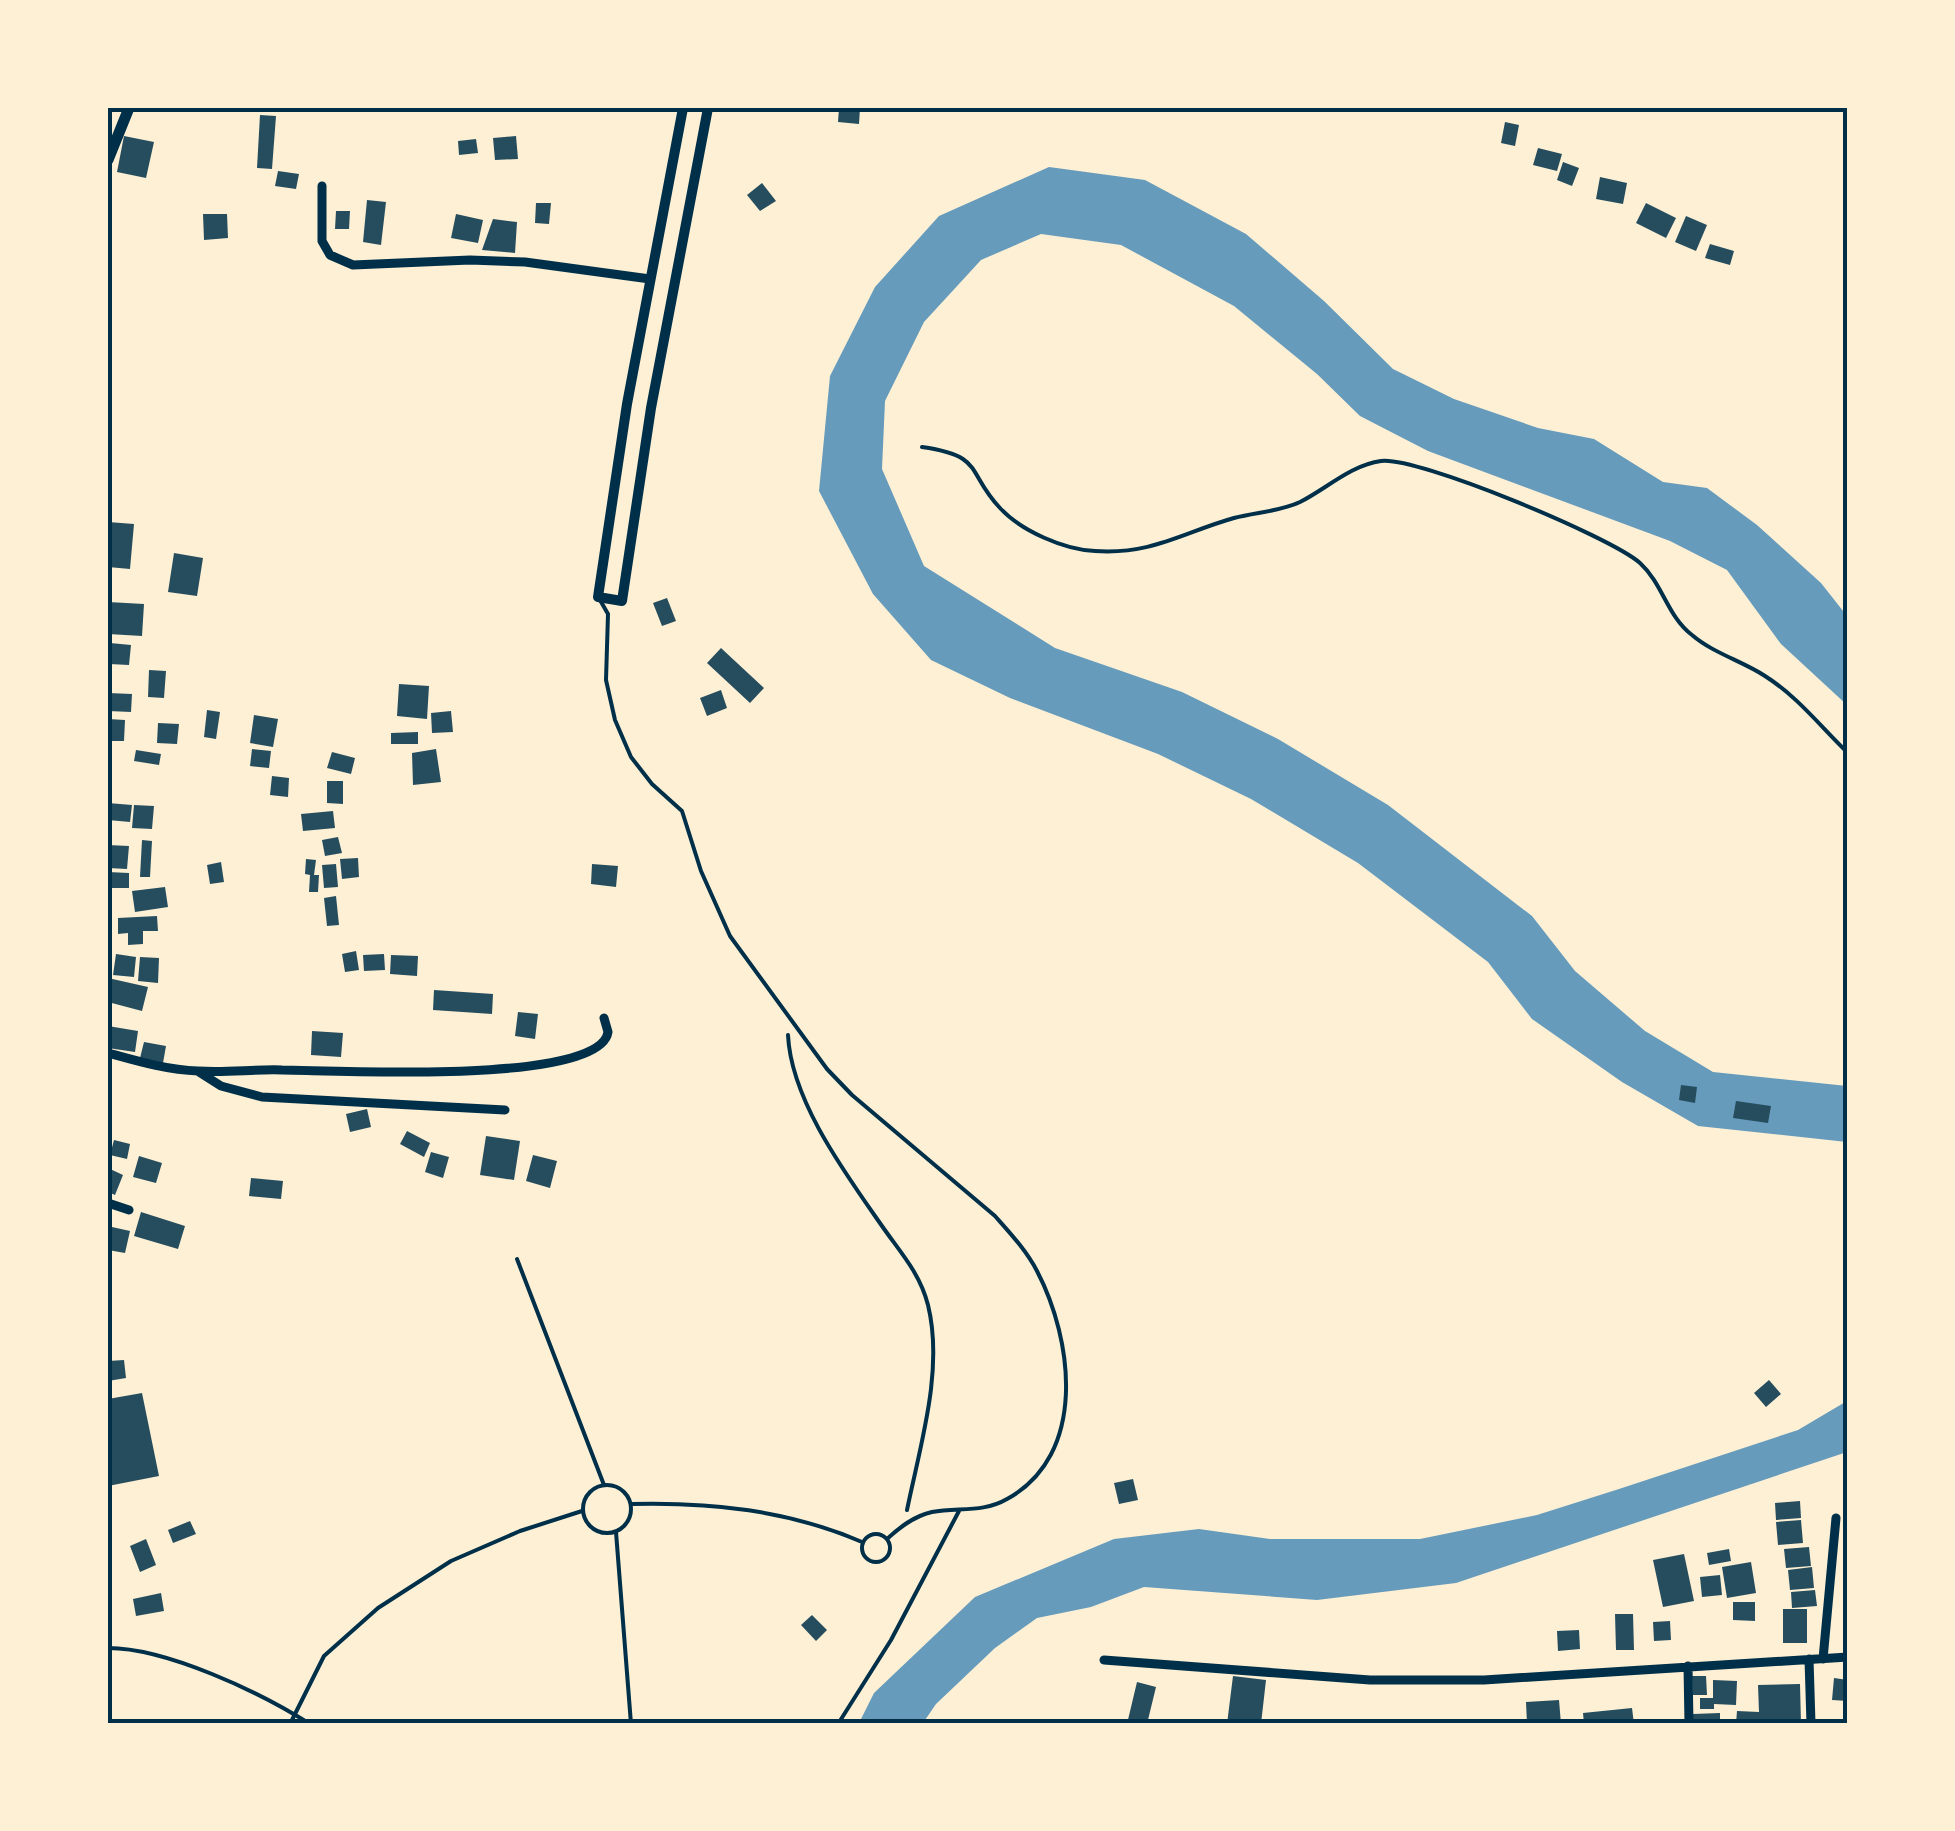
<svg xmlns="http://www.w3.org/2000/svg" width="1955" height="1831" font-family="Karla,sans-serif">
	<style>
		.water { fill: #669bbc }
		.building { fill: #264d5e }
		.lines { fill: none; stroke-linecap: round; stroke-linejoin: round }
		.path { stroke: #003049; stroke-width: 4 }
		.service { stroke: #003049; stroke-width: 4 }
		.minor { stroke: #003049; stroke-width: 9 }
		.tertiary { stroke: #003049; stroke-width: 10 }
		.secondary { stroke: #003049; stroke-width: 11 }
		.neatline { fill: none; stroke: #003049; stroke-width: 4 }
	</style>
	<rect width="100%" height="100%" fill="#fdf0d5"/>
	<!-- water -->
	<path class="water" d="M 1049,167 L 1145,180 L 1246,234 L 1324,301 L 1393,369 L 1454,399 L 1538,428 L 1594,439 L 1663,482 L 1707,488 L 1757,525 L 1821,583 L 1847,616 L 1847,705 L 1781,644 L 1727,570 L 1670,541 L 1428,451 L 1360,416 L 1317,374 L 1234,306 L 1121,245 L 1041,234 L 981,260 L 924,322 L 885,401 L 882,469 L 924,566 L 1055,648 L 1182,692 L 1278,739 L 1388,805 L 1532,916 L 1575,971 L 1645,1031 L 1713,1072 L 1847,1086 L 1847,1142 L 1698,1126 L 1622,1082 L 1532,1019 L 1488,962 L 1358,863 L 1251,799 L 1158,754 L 1010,698 L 931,660 L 873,594 L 819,491 L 830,376 L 875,287 L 939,216 Z
		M 1847,1401 L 1847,1452 L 1456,1583 L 1317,1600 L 1144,1587 L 1091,1607 L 1037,1618 L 995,1648 L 936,1704 L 923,1723 L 859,1723 L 874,1693 L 975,1597 L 1114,1539 L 1199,1529 L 1270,1539 L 1420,1539 L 1537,1515 L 1619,1489 L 1798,1430 Z"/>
	<!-- building -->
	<path class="building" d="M 839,108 L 860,108 L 859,124 L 838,122 Z
		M 260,115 L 276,116 L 272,169 L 257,168 Z
		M 1505,122 L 1519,125 L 1515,146 L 1501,143 Z
		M 124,136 L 154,142 L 146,178 L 117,172 Z
		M 516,136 L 518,159 L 495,160 L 493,138 Z
		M 476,139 L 478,153 L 459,155 L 458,141 Z
		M 1538,148 L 1562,154 L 1557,171 L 1533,165 Z
		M 1563,162 L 1579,168 L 1572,186 L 1557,180 Z
		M 278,171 L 299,174 L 296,189 L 275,186 Z
		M 1600,177 L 1627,183 L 1623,204 L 1596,199 Z
		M 762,183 L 776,201 L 760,211 L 747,195 Z
		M 367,200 L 386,202 L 381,245 L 363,242 Z
		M 536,203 L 551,203 L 549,224 L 535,223 Z
		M 1646,203 L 1676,218 L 1666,238 L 1636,223 Z
		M 336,211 L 350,211 L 349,229 L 335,229 Z
		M 203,214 L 227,214 L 228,238 L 204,240 Z
		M 456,214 L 483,220 L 478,243 L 451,238 Z
		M 1686,216 L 1707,225 L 1696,251 L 1675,242 Z
		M 493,219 L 517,222 L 515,253 L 482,250 Z
		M 1710,244 L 1734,251 L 1730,265 L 1705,258 Z
		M 108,522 L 134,524 L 130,569 L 108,567 Z
		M 174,553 L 203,558 L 197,596 L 168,592 Z
		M 667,598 L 676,621 L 662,626 L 653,603 Z
		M 108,602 L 144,604 L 142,636 L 108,634 Z
		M 110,643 L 131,645 L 129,665 L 109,664 Z
		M 721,648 L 764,688 L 750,703 L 707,663 Z
		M 149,670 L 166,671 L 164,698 L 148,697 Z
		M 399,684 L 429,686 L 427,719 L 397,716 Z
		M 721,690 L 727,708 L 707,716 L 700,698 Z
		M 108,693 L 132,694 L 131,712 L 108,711 Z
		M 207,710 L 220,712 L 216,739 L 204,737 Z
		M 451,711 L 453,732 L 432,733 L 431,713 Z
		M 254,715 L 278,719 L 273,747 L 250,743 Z
		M 108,719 L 125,720 L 124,741 L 108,741 Z
		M 158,723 L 179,724 L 177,744 L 157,743 Z
		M 418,732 L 418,744 L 391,744 L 391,733 Z
		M 252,749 L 271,751 L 269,768 L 250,766 Z
		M 436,749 L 441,782 L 413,785 L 412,753 Z
		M 136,750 L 161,754 L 159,765 L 134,761 Z
		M 332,752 L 355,758 L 351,774 L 327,768 Z
		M 272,776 L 289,778 L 288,797 L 270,795 Z
		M 327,781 L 343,781 L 343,804 L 327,803 Z
		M 108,803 L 132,805 L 130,822 L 108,820 Z
		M 134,805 L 154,806 L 152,829 L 132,828 Z
		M 333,811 L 335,828 L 303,831 L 301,814 Z
		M 338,837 L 342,853 L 325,856 L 322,840 Z
		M 142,840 L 152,841 L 150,877 L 140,877 Z
		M 108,845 L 129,846 L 127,869 L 108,868 Z
		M 358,858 L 359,877 L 342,879 L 340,859 Z
		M 306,859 L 316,860 L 314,875 L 319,875 L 318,892 L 309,892 L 310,875 L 305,874 Z
		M 221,862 L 224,882 L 210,884 L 207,865 Z
		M 336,864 L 338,887 L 324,888 L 322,865 Z
		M 592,864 L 618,866 L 616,887 L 591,884 Z
		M 108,872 L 129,873 L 129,888 L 108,888 Z
		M 165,887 L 168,907 L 135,912 L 132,891 Z
		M 336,896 L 339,925 L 327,926 L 324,898 Z
		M 157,916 L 158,931 L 143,931 L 143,944 L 128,945 L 128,933 L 118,934 L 118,918 Z
		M 356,951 L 359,970 L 345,972 L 342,954 Z
		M 116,954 L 136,957 L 134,977 L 113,975 Z
		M 384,954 L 385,970 L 364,971 L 363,955 Z
		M 391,955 L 418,956 L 417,976 L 390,974 Z
		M 140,957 L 159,958 L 158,983 L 138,981 Z
		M 108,978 L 148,987 L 142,1011 L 108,1002 Z
		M 434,990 L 493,994 L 492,1014 L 433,1010 Z
		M 518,1012 L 538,1014 L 535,1039 L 515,1036 Z
		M 108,1026 L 138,1031 L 135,1052 L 108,1048 Z
		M 312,1031 L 343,1033 L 341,1057 L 311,1055 Z
		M 144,1042 L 166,1046 L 163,1063 L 140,1058 Z
		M 1681,1085 L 1697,1087 L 1695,1103 L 1679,1100 Z
		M 1736,1101 L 1771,1106 L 1768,1123 L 1733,1118 Z
		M 367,1109 L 371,1127 L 350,1132 L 346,1114 Z
		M 407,1131 L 430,1143 L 424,1157 L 400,1144 Z
		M 486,1136 L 520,1141 L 514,1180 L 480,1175 Z
		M 114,1140 L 130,1144 L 127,1159 L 110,1155 Z
		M 431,1152 L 449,1157 L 443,1178 L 425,1172 Z
		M 533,1155 L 557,1161 L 550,1188 L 526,1181 Z
		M 139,1156 L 162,1163 L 156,1183 L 133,1177 Z
		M 108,1168 L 123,1175 L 115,1195 L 108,1192 Z
		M 251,1178 L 283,1181 L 281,1199 L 249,1196 Z
		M 141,1212 L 185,1226 L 178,1249 L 134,1236 Z
		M 112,1227 L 130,1231 L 125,1253 L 108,1250 Z
		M 124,1360 L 126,1378 L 108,1381 L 108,1361 Z
		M 1769,1380 L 1781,1394 L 1766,1407 L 1754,1393 Z
		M 142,1393 L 159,1476 L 108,1486 L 108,1399 Z
		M 1133,1479 L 1138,1500 L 1119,1504 L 1114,1483 Z
		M 1800,1501 L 1801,1518 L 1776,1520 L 1775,1503 Z
		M 1801,1520 L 1803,1543 L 1778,1545 L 1776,1522 Z
		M 190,1521 L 196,1534 L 173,1543 L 168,1530 Z
		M 146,1539 L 156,1565 L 140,1572 L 130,1546 Z
		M 1809,1547 L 1811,1566 L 1786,1568 L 1784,1549 Z
		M 1729,1549 L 1731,1561 L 1709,1565 L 1707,1553 Z
		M 1684,1554 L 1694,1601 L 1663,1607 L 1653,1560 Z
		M 1751,1562 L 1756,1593 L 1727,1598 L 1722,1567 Z
		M 1812,1567 L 1814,1588 L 1790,1590 L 1788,1570 Z
		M 1720,1575 L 1722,1595 L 1702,1597 L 1700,1577 Z
		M 1815,1590 L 1817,1606 L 1792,1608 L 1791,1592 Z
		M 161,1593 L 164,1611 L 136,1616 L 133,1599 Z
		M 1733,1602 L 1755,1602 L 1755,1621 L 1733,1620 Z
		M 1783,1609 L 1807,1609 L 1807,1643 L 1783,1643 Z
		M 1615,1614 L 1633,1614 L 1634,1650 L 1616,1650 Z
		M 812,1615 L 827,1630 L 816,1641 L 801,1625 Z
		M 1670,1621 L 1671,1640 L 1654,1641 L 1653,1622 Z
		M 1579,1630 L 1580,1649 L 1558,1651 L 1557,1631 Z
		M 1233,1676 L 1266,1680 L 1261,1724 L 1227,1724 Z
		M 1692,1676 L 1706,1676 L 1707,1695 L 1693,1695 Z
		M 1834,1678 L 1848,1680 L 1848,1701 L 1832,1700 Z
		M 1713,1680 L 1737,1681 L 1736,1705 L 1714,1704 L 1714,1709 L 1700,1709 L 1700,1698 L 1713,1698 Z
		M 1137,1682 L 1156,1687 L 1147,1724 L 1127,1724 Z
		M 1800,1684 L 1801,1724 L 1736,1724 L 1737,1711 L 1759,1712 L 1758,1685 Z
		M 1559,1700 L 1561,1724 L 1527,1724 L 1526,1702 Z
		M 1632,1708 L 1634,1724 L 1584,1724 L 1583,1713 Z
		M 1720,1713 L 1720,1724 L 1693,1724 L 1693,1714 Z"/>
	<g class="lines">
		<!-- path -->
		<path class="path" d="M 922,447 C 985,456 966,472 1000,508 C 1021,531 1065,550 1095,551 C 1152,555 1184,532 1234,518 C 1256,512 1278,512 1300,502 C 1326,489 1351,465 1381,461 C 1417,456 1611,537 1640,563 C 1663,584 1667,616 1692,635 C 1713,653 1742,661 1765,676 C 1798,697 1820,726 1848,753
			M 788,1035 C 791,1100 845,1173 882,1226 C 900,1252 920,1273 928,1305 C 944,1370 920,1446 907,1510"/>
		<!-- service -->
		<path class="service" d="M 600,600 L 608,614 L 606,680 L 615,720 L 631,757 L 652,784 L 682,811 L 701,871 L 730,936 L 827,1069 L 852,1095 L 995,1216 C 1010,1233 1026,1250 1037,1271 C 1073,1340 1088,1455 1007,1499 C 983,1513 958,1507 932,1512 C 914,1516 900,1527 887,1539
			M 517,1259 L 604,1485
			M583 1509a24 24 0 1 1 48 0a24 24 0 1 1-48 0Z
			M 631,1504 C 711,1502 788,1510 862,1542
			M 616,1532 L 631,1724
			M862 1548a14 14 0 1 1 28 0a14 14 0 1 1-28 0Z
			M 108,1648 C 166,1648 260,1692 310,1724
			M 290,1724 L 324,1656 L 378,1608 L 451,1561 L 520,1531 L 582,1511
			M 838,1724 L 891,1640 L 959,1511"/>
		<!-- minor -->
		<path class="minor" d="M 322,186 L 322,241 L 330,255 L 353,265 L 470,260 L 525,262 L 650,279
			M 108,1053 C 137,1061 167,1070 198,1071 C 226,1073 254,1069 282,1070 C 330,1070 600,1086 608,1032 L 604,1018
			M 199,1072 L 221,1086 L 262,1097 L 505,1110
			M 108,1203 L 129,1210
			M 1809,1659 L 1811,1724
			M 1823,1659 L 1836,1518
			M 1104,1660 L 1370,1680 L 1484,1680 L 1848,1657
			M 1688,1666 L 1689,1724"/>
		<!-- tertiary -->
		<path class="tertiary" d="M 683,108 L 627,404 L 598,597 L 622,601 L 651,408 L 708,108"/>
		<!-- secondary -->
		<path class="secondary" d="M 108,160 L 129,108"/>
	</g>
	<!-- border -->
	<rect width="1955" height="1831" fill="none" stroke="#fdf0d5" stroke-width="220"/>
	<rect x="110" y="110" width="1735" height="1611" class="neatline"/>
</svg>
